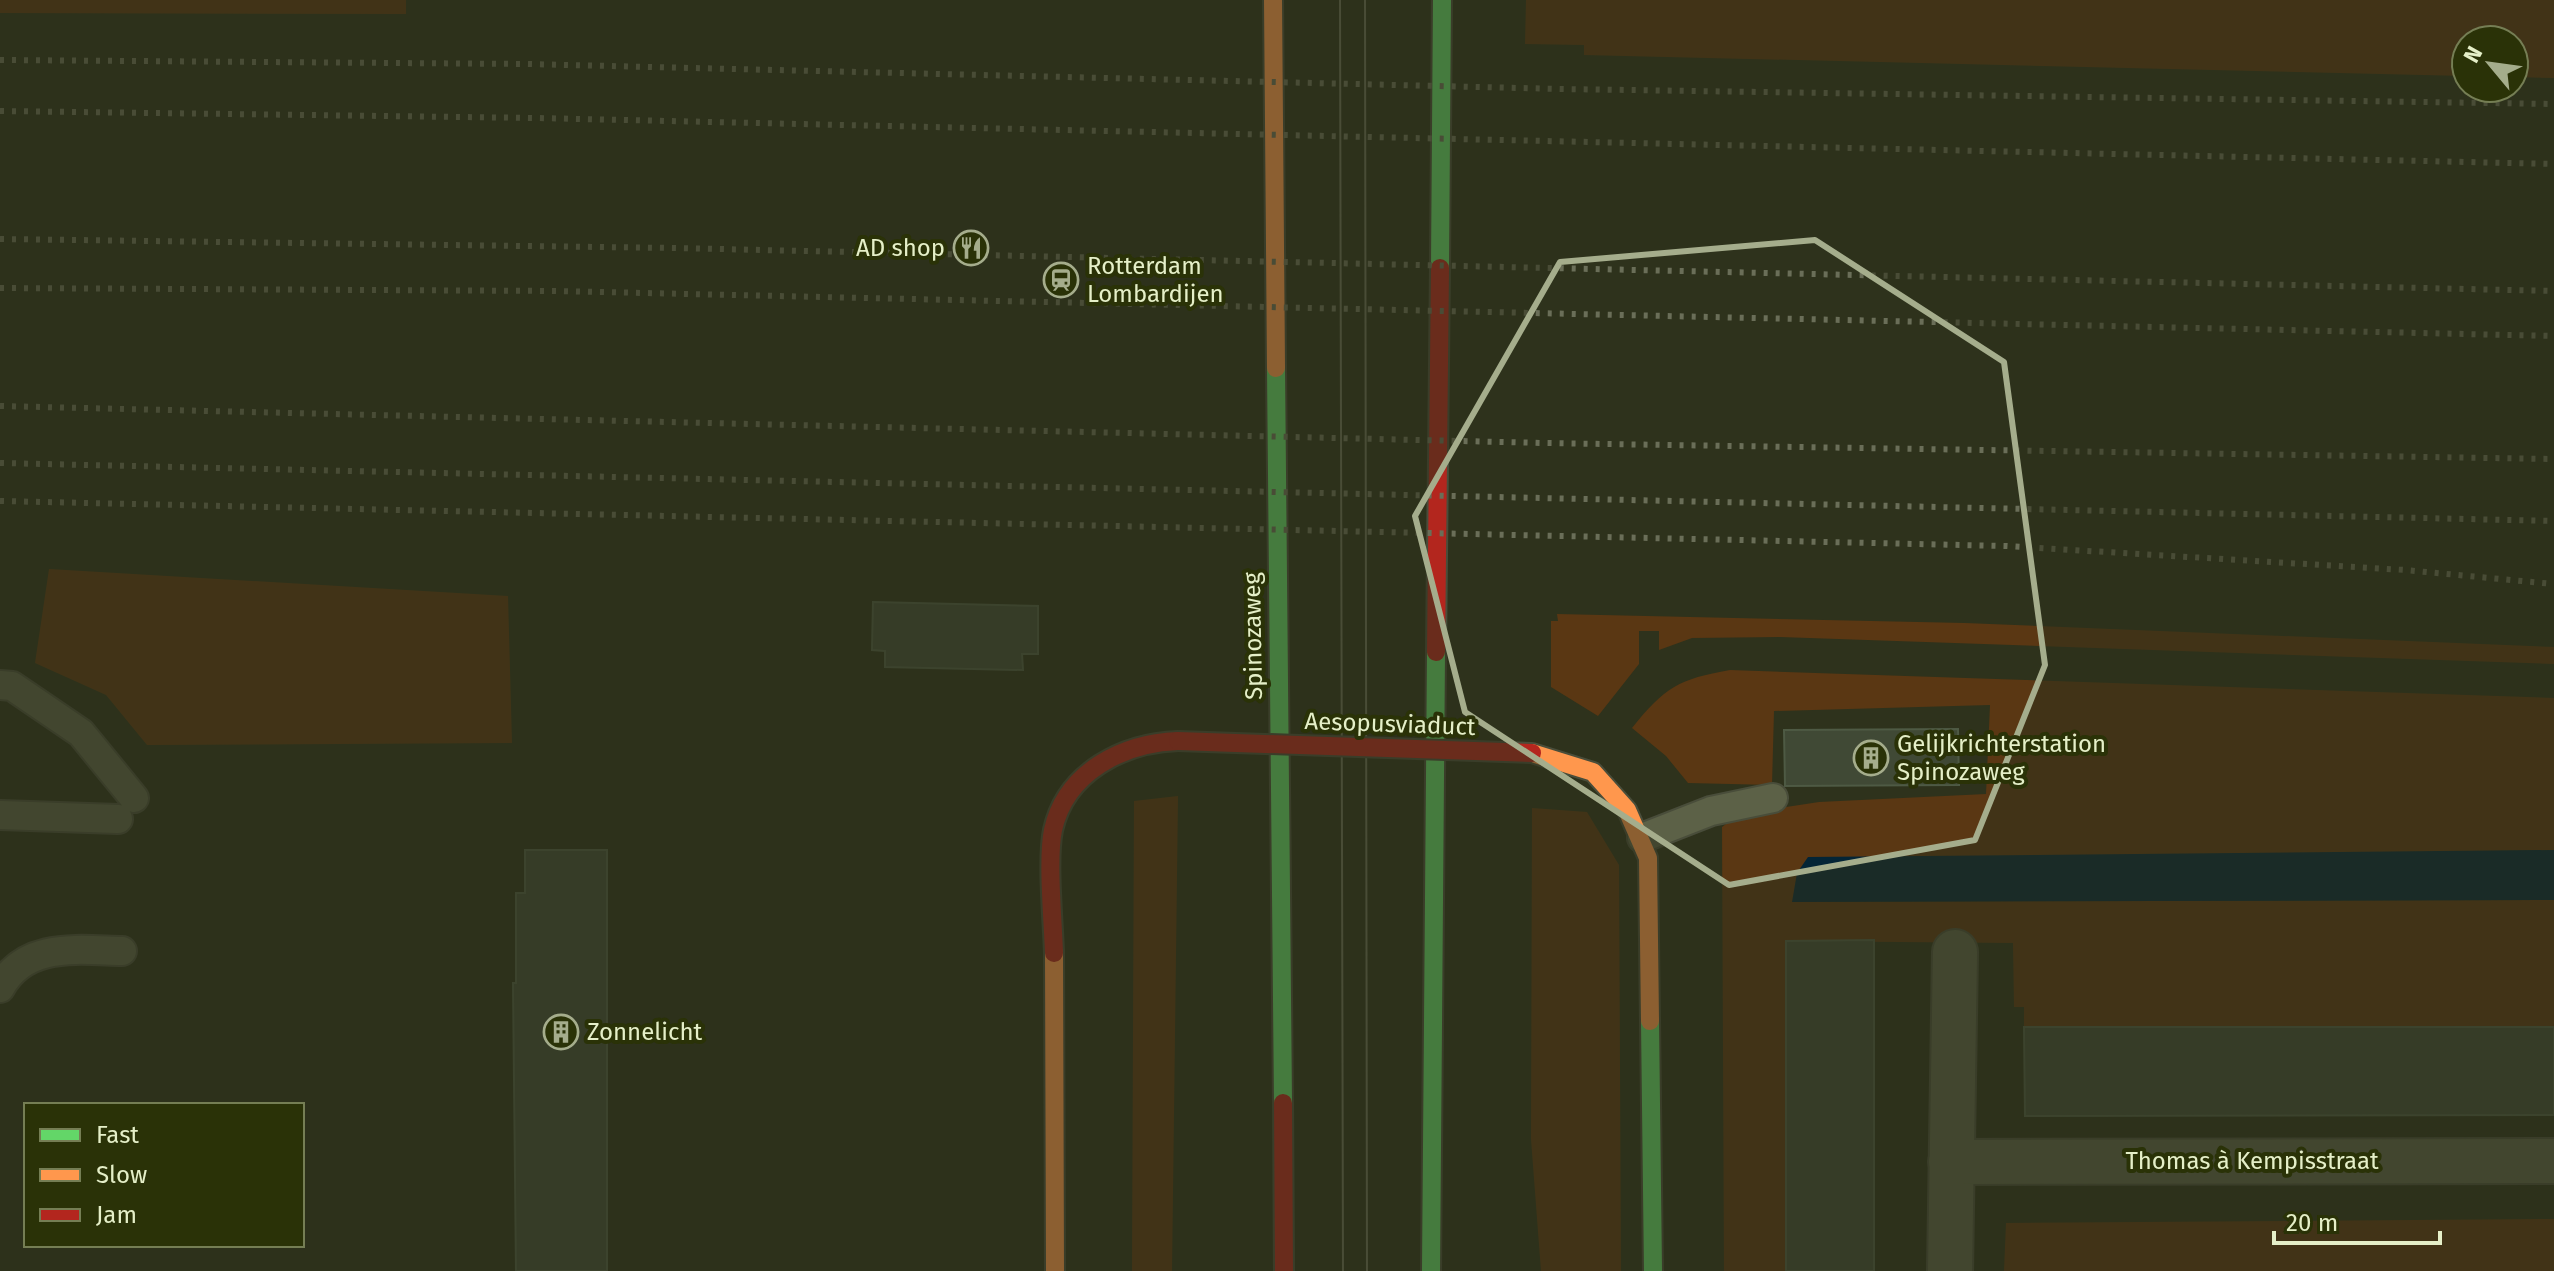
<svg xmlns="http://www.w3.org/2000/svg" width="2554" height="1271" font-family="'Fira Sans',sans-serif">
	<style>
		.green { fill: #5a3713 }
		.water { fill: #042536 }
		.building { fill: #404935; stroke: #4e5a44; stroke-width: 2 }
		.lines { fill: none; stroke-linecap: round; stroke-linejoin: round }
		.lane-casing { stroke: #494d3a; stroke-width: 32 }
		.street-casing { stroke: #494d3a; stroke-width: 48 }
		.fast-casing { stroke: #494d3a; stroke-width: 22 }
		.slow-casing { stroke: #494d3a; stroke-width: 22 }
		.jam-casing { stroke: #494d3a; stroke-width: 22 }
		.lane { stroke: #5c6147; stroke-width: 28 }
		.street { stroke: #5c6147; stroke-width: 44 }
		.fast { stroke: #63d668; stroke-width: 18 }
		.slow { stroke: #ff974d; stroke-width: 18 }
		.jam { stroke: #b3261e; stroke-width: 18 }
		.tram { stroke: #6a6e58; stroke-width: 2 }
		.rail { stroke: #6a6e58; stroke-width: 6; stroke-dasharray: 4 8; stroke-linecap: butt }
		.jam-bridge-casing { stroke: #494d3a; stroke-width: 22; stroke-linecap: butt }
		.jam-bridge { stroke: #b3261e; stroke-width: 18 }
		.marked { fill: none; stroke: #a5ad8c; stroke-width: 6; stroke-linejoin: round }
		.labels { text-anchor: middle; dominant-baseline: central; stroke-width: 8; stroke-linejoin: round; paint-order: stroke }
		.poi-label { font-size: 24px; fill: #e5efc8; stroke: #2a3207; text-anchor: start }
		.street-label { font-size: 24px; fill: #e5efc8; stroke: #2a3207 }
	</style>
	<rect width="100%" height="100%" fill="#2e321c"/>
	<!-- green -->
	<path class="green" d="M 0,0 L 406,0 L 406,14 L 0,13 Z
		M 1526,0 L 2554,0 L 2554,78 L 2514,77 L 2514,40 L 2466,40 L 2466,76 L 1584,55 L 1584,45 L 1525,44 Z
		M 49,569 L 508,596 L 512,743 L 147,745 L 106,695 L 35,663 Z
		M 1557,614 L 1965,623 L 2554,647 L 2554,664 L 1780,637 L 1692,638 L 1659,650 L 1659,631 L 1639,631 L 1639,664 L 1598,716 L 1551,687 L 1551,621 L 1558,621 Z
		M 1730,670 L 2554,698 L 2554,850 L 2413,852 L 1792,902 L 2554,900 L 2554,1027 L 2024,1027 L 2024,1007 L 2014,1007 L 2013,943 L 1786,941 L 1786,1271 L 1724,1271 L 1722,827 L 1739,814 L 1819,802 L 1986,794 L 1990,705 L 1774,711 L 1772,785 L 1688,783 L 1666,756 L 1632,728 C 1665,687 1679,679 1730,670 Z
		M 1178,796 L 1172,1271 L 1132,1271 L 1134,801 Z
		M 1532,808 L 1587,812 L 1619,865 L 1621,1271 L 1541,1271 L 1531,1139 Z
		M 2554,1219 L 2554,1271 L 2004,1271 L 2006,1223 Z"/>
	<!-- water -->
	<path class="water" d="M 2554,850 L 2554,900 L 1792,902 L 1797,873 L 1808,857 Z"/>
	<!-- building -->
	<path class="building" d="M 873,602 L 1038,606 L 1038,654 L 1022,654 L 1023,670 L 885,667 L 885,651 L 872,650 Z
		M 1958,729 L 1959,785 L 1785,786 L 1784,730 Z
		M 525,850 L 607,850 L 607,1271 L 516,1271 L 513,983 L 516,983 L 516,893 L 525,893 Z
		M 1874,940 L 1874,1271 L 1786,1271 L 1786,941 Z
		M 2024,1027 L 2554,1027 L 2554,1115 L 2025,1116 Z"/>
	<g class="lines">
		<!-- lane casing -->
		<g class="lane-casing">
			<path id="lane" d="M 0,685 L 12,686 L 81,733 L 134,798
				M 0,815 L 118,819
				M 1642,838 L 1711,811 L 1773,798
				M 0,988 C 25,942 77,950 122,951"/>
		</g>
		<!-- street casing -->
		<g class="street-casing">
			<path id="street" d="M 1951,1162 L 2554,1161
				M 1950,1271 L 1955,952"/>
		</g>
		<!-- fast casing -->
		<g class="fast-casing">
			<path id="fast" d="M 1440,268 L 1442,0
				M 1276,368 L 1283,1103
				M 1650,1021 L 1653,1271
				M 1431,1271 L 1436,652"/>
		</g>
		<!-- slow casing -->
		<g class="slow-casing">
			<path id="slow" d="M 1273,0 L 1276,368
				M 1532,753 L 1593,772 L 1627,810 L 1648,858 L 1650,1021
				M 1054,953 L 1055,1271"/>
		</g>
		<!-- jam casing -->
		<g class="jam-casing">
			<path id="jam" d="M 1436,652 L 1440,268
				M 1054,953 C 1053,921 1047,859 1053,830 C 1066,771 1124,743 1178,741
				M 1283,1103 L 1284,1271"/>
		</g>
		<!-- lane -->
		<use href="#lane" class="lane"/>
		<!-- street -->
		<use href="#street" class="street"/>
		<!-- fast -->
		<use href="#fast" class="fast"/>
		<!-- slow -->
		<use href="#slow" class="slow"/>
		<!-- jam -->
		<use href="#jam" class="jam"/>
		<!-- tram -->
		<path class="tram" d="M 1340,0 L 1343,1271
			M 1365,0 L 1367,1271"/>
		<!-- rail -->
		<path class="rail" d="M 0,60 L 527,64 L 1562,89 L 2554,104
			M 0,111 L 537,118 L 2554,164
			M 0,239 L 675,248 L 2554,291
			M 0,288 L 556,291 L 2554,336
			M 0,406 L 1544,443 L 2554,459
			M 0,463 L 2554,521
			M 0,501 L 2006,546 L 2405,570 L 2554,584"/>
		<!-- jam-bridge casing -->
		<g class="jam-bridge-casing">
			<path id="jam-bridge" d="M 1178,741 L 1532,753"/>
		</g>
		<!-- jam-bridge -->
		<use href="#jam-bridge" class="jam-bridge"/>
	</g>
	<!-- marked area -->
	<path d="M0 0H2554V1271H0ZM 1815,240 L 2004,362 L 2045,665 L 1975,840 L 1729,885 L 1465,712 L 1415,516 L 1560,262 Z" fill="#2e321c" fill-opacity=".55" fill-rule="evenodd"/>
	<path class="marked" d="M 1815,240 L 2004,362 L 2045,665 L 1975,840 L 1729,885 L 1465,712 L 1415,516 L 1560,262 Z"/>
	<!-- icons -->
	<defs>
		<g id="restaurant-ring" transform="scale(1.8)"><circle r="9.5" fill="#2a3207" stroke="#a5ad8c" stroke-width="1.5"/><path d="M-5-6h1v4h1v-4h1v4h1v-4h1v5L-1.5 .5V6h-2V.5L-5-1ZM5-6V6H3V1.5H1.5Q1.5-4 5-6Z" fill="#a5ad8c"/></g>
		<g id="station-ring" transform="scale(1.8)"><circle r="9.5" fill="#2a3207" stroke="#a5ad8c" stroke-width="1.5"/><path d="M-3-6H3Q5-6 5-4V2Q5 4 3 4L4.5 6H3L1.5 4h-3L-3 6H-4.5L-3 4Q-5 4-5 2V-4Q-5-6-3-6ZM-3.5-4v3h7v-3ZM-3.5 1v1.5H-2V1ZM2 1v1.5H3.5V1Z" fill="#a5ad8c"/></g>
		<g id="building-ring" transform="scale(1.8)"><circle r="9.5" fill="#2a3207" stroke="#a5ad8c" stroke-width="1.5"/><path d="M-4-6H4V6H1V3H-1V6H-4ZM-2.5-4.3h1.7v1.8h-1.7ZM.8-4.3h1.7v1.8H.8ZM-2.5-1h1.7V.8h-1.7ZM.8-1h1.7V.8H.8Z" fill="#a5ad8c"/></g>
	</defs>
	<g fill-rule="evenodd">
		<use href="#restaurant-ring" x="971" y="248"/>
		<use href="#station-ring" x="1061" y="280"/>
		<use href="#building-ring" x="1871" y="758"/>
		<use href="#building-ring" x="561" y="1032"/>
	</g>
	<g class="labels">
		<!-- poi labels -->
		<g class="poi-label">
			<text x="945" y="248" text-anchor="end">AD shop</text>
			<text x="1087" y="266">Rotterdam<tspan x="1087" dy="28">Lombardijen</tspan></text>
			<text x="1897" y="744">Gelijkrichterstation<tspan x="1897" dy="28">Spinozaweg</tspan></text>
			<text x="587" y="1032">Zonnelicht</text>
		</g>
		<!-- street labels -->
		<g class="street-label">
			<text transform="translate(1253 636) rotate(-91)">Spinozaweg</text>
			<text transform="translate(1390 724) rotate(2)">Aesopusviaduct</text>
			<text x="2252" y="1161">Thomas à Kempisstraat</text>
		</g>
	</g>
	<!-- legend -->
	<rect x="24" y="1103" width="280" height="144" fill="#2a3207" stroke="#757e54" stroke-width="2"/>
	<rect x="40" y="1129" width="40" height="12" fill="#63d668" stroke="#757e54" stroke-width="2"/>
	<text x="96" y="1143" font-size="24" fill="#e5efc8">Fast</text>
	<rect x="40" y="1169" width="40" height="12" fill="#ff974d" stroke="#757e54" stroke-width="2"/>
	<text x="96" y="1183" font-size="24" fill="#e5efc8">Slow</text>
	<rect x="40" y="1209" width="40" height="12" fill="#b3261e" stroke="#757e54" stroke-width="2"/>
	<text x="96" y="1223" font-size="24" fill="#e5efc8">Jam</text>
	<!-- north arrow -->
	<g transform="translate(2490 64) rotate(299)"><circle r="38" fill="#2a3207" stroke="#757e54" stroke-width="2"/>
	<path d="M0-6L14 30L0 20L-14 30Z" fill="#a5ad8c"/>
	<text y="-12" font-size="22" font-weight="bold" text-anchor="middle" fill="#e5efc8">N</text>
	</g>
	<!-- scale -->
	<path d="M2274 1231v12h166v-12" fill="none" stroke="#e5efc8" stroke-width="4"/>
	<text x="2286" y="1231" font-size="24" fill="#e5efc8" stroke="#2a3207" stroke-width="6" paint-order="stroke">20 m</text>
</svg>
